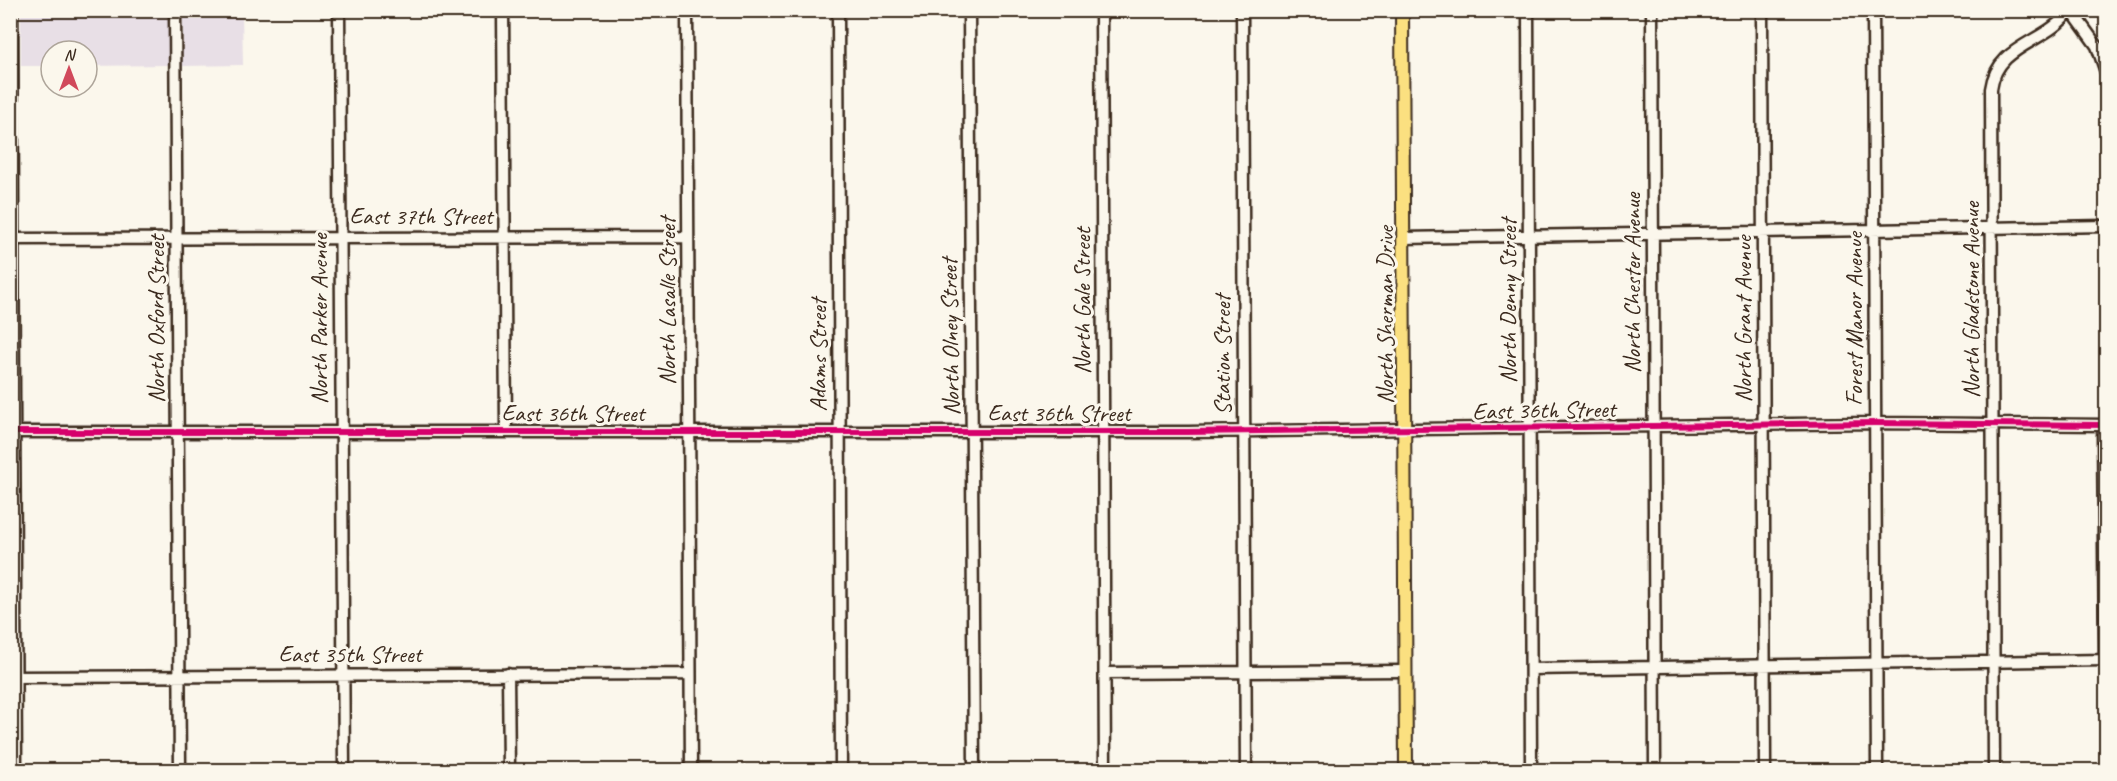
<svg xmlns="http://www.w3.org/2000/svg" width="2117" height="781" font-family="Caveat,sans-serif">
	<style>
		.built { fill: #e8dfe6 }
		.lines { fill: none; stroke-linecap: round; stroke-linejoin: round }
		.minor-casing { stroke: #3b2a1e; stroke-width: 15 }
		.major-casing { stroke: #3b2a1e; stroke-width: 16 }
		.minor { stroke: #fbf7ec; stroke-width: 10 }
		.major { stroke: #fbe080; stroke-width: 12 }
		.cycleway-casing { stroke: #fbf7ec; stroke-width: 10 }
		.cycleway { stroke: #d6006c; stroke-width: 6 }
		.labels { text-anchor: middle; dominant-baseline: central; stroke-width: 6; stroke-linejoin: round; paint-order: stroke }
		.street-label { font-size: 24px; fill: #3b2a1e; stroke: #fbf7ec }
	</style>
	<rect width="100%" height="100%" fill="#fbf7ec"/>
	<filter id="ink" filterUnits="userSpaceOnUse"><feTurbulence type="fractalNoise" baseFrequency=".0167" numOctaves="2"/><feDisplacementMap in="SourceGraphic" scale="12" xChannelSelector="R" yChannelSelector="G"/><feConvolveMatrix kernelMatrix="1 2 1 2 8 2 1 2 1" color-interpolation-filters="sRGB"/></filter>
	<g filter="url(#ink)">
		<!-- built -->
		<path class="built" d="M 21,11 L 168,11 L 168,65 L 87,66 L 87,51 L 51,51 L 51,66 L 21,66 Z
			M 183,11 L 242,11 L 243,65 L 183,66 Z"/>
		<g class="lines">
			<!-- minor casing -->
			<g class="minor-casing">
				<path id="minor" d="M 12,10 L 16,770
					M 175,10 L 180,770
					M 339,10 L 344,770
					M 503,10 L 506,431
					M 687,10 L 691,770
					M 838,10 L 841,770
					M 969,10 L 974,770
					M 1101,10 L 1105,770
					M 1242,10 L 1246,770
					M 1528,10 L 1531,770
					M 1652,10 L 1655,770
					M 1762,10 L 1765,770
					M 1873,10 L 1877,770
					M 2071,10 L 2097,46 L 2106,72
					M 1403,238 L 2106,226
					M 10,239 L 687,237
					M 10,432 L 1188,432 L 1875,423 L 2106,425
					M 2105,660 L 2103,435 L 2106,426
					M 1531,669 L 2106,660
					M 1105,673 L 1405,671
					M 508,674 L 509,770
					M 11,677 L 690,674
					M 1994,770 L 1991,89 C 1997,43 2047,44 2070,10"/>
			</g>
			<!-- major casing -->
			<g class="major-casing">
				<path id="major" d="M 1402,10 L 1406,770"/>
			</g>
			<!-- minor -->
			<use href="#minor" class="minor"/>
			<!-- major -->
			<use href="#major" class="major"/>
			<!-- cycleway casing -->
			<g class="cycleway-casing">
				<path id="cycleway" d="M 10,432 L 1188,432 L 1875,423 L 2106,425"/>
			</g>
			<!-- cycleway -->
			<use href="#cycleway" class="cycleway"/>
		</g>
	</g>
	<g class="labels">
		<!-- street labels -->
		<g class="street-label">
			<text x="421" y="216">East 37th Street</text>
			<text transform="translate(1632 283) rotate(-90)">North Chester Avenue</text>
			<text transform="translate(1971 300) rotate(-90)">North Gladstone Avenue</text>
			<text transform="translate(667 301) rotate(-90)">North Lasalle Street</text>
			<text transform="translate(1082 301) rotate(-90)">North Gale Street</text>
			<text transform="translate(1508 301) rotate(-90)">North Denny Street</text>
			<text transform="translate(1385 315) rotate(-90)">North Sherman Drive</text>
			<text transform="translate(156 319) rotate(-90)">North Oxford Street</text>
			<text transform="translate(319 319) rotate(-90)">North Parker Avenue</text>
			<text transform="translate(1743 319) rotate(-90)">North Grant Avenue</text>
			<text transform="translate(1854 319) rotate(-90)">Forest Manor Avenue</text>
			<text transform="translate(950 337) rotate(-91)">North Olney Street</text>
			<text transform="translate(818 355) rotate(-90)">Adams Street</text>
			<text transform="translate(1222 355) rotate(-90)">Station Street</text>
			<text transform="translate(1544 410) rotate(-1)">East 36th Street</text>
			<text x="573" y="413">East 36th Street</text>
			<text x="1059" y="413">East 36th Street</text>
			<text x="350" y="654">East 35th Street</text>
		</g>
	</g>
	<!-- margin -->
	<rect width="2117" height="781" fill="none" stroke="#fbf7ec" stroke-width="36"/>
	<rect x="18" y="18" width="2081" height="745" fill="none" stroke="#3b2a1e" stroke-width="2" filter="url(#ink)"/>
	<!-- north arrow -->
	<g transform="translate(69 69)"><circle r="28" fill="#fbf7ec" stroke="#aea59a" stroke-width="1.5"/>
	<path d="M0-4.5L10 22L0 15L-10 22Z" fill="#d1495b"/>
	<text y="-9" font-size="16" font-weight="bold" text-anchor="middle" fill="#3b2a1e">N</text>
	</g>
</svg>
